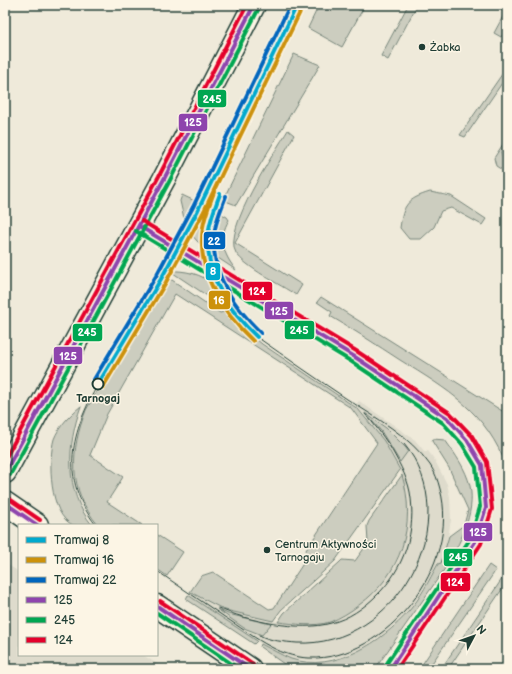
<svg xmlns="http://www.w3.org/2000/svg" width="512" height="674" font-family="'Balsamiq Sans',sans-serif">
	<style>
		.built { fill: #dedbcc }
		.green { fill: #cccdbf; stroke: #76857a }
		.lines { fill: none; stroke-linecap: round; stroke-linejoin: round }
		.minor-casing { stroke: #1f3d34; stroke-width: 25 }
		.minor { stroke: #fcf5e5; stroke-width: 22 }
		.tram { stroke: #1f3d34; stroke-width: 1 }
		.bus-1-casing { stroke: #fcf5e5; stroke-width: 7 }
		.bus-2-casing { stroke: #fcf5e5; stroke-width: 7 }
		.bus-3-casing { stroke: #fcf5e5; stroke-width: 7 }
		.bus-1 { stroke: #8e44ad; stroke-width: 4 }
		.bus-2 { stroke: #00a651; stroke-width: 4 }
		.bus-3 { stroke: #e4002b; stroke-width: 4 }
		.tram-1-casing { stroke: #fcf5e5; stroke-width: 7 }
		.tram-2-casing { stroke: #fcf5e5; stroke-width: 7 }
		.tram-3-casing { stroke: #fcf5e5; stroke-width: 7 }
		.tram-1 { stroke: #00a9ce; stroke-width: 4 }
		.tram-2 { stroke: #cc910a; stroke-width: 4 }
		.tram-3 { stroke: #0065bd; stroke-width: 4 }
		.poi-dot { fill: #1f3d34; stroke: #fcf5e5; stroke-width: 1.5 }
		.stop-dot { fill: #fcf5e5; stroke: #1f3d34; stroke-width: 2 }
		.labels { text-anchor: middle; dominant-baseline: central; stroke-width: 3; stroke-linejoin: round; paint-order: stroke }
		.poi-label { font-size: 11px; fill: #1f3d34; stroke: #fcf5e5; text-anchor: start }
		.stop-label { font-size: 11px; font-weight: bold; fill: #1f3d34; stroke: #fcf5e5 }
		.line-badge { stroke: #fcf5e5; stroke-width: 1.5 }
		.badge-label { font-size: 11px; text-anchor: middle; font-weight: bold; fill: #fff }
	</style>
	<rect width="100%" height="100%" fill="#efeada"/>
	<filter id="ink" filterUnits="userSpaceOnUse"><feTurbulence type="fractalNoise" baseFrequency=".025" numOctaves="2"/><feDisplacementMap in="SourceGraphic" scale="8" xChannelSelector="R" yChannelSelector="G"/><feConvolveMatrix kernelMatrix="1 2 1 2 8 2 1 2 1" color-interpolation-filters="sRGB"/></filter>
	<g filter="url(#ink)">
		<!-- built -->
		<path class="built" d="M 359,401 L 415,440 L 425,452 L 428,451 L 434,459 L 447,484 L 450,497 L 451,520 L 445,554 L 441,564 L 438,564 L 410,610 L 384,634 L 363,648 L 344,657 L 314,661 L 291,659 L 261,644 L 188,595 L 190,592 L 225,610 L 247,615 L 293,624 L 314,625 L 330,622 L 342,617 L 375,592 L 396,565 L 401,551 L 408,518 L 407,502 L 405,487 L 399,467 L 384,441 L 364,415 L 355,406 Z
			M 5,563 L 19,572 L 19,655 L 143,655 L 165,669 L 5,669 Z"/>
		<!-- green -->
		<path class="green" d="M 319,5 L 365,5 L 342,47 L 308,28 Z
			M 408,5 L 417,5 L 388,60 L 381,56 Z
			M 507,9 L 507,29 L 501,37 L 494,33 Z
			M 294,54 L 320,65 L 236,205 L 223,200 Z
			M 507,67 L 507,86 L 502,83 L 465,137 L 460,135 Z
			M 288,130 L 294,135 L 235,243 L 302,285 L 296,295 C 281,285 245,267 236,253 C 222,230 275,152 288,130 Z
			M 507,138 L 507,143 L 501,152 L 507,173 L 496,166 L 494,158 Z
			M 430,192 L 451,196 L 486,219 L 482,225 L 451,208 L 441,211 L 434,227 L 421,239 L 409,239 L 400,228 C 403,205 407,199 430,192 Z
			M 182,195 L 199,203 L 186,227 L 180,201 Z
			M 204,206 L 211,210 L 206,226 L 205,250 L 190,233 Z
			M 218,212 L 227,217 L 229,220 C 218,238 223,254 236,270 L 212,254 L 213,231 Z
			M 170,271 C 183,270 204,274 213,285 C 216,289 219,297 221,302 L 218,303 Z
			M 172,280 L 220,313 L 228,311 L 241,327 L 262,344 L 358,409 L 384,441 L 400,470 L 335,561 L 281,610 L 273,621 L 225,610 L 190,592 L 201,576 L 213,572 L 269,609 L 274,608 L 308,556 L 306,550 L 377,443 L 351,408 L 175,294 L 107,414 L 90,455 L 123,477 L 107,502 L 142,525 L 98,525 C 68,489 70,451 86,410 L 161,283 Z
			M 321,297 L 507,414 L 507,468 C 487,412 448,390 400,360 C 377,345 354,330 330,316 L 332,312 L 317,302 Z
			M 81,406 C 67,446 64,490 92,525 C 86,525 78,526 73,525 C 49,515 48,460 54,439 C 59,426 70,415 81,406 Z
			M 365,413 L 386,428 L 406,448 L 408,451 L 400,462 L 381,431 Z
			M 433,439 L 445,440 C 455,454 466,469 470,486 C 476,513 459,545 446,567 L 375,669 L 291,669 L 260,647 L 261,644 C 271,649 281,655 291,659 C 335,673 382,642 409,611 C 421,597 429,580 438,564 L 441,563 L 449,536 L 464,525 L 468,510 L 449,468 L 432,441 Z
			M 402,475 C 417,525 401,575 359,605 C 350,612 340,618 330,622 C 313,627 295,624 278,622 L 284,613 L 340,562 L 342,560 L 355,561 L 368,543 L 367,526 L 369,521 Z
			M 157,535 L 183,552 L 167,576 L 157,569 Z
			M 489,565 L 496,570 L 428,669 L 419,669 Z
			M 504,576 L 507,577 L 507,582 L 448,669 L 441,669 Z
			M 188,595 L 257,641 L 254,644 L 186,599 Z
			M 217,609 L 228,614 L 271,624 L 262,635 L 244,628 Z"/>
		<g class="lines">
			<!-- minor casing -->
			<g class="minor-casing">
				<path id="minor" d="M 5,472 L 164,179 L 254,5
					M 5,503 L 37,525
					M 157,606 L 250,669"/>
			</g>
			<!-- minor -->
			<use href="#minor" class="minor"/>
			<!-- tram -->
			<path class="tram" d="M 96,525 C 58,477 72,432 98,384
				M 157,571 C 180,587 203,602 226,618 C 251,634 277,657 309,658 C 387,661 461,564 440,489 C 438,481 435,472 430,465 C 410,436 376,418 347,399 C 317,379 287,358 257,337
				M 218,608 C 247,621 301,632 331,623 C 348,619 364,608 377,595 C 404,569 417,530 410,492 C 407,476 397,459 389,445 C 382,435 374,423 365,414
				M 259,635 C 270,641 285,642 297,643 C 395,648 468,521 404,444"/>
			<!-- bus-1 casing -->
			<g class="bus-1-casing">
				<path id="bus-1" d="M 139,226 L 355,357 L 447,418 L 467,440 L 482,465 L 486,508 L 475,542 L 390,669
					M 5,472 L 164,179 L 254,5
					M 5,503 L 37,525
					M 157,606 L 250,669"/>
			</g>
			<!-- bus-2 casing -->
			<g class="bus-2-casing">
				<path id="bus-2" d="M 136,231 L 352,362 L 443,423 L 462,444 L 476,467 L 480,507 L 470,539 L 385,666
					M 10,475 L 169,182 L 259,8
					M 157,613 L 239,669"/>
			</g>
			<!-- bus-3 casing -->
			<g class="bus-3-casing">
				<path id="bus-3" d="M 142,221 L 358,352 L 450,413 L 472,436 L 487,462 L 492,509 L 481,544 L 397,669
					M 5,459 L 159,176 L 247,5
					M 8,498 L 40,520
					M 160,601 L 253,664"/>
			</g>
			<!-- bus-1 -->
			<use href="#bus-1" class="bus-1"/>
			<!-- bus-2 -->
			<use href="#bus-2" class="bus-2"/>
			<!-- bus-3 -->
			<use href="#bus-3" class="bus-3"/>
			<!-- tram-1 casing -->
			<g class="tram-1-casing">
				<path id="tram-1" d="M 220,194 C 216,205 211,217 209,229 C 203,272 227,309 257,337
					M 98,384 L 161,279 L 198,210 L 297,5"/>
			</g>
			<!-- tram-2 casing -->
			<g class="tram-2-casing">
				<path id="tram-2" d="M 214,192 C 210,203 205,215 203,227 C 196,272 222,312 253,341
					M 103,387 L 166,282 L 203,213 L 302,8"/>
			</g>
			<!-- tram-3 casing -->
			<g class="tram-3-casing">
				<path id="tram-3" d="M 226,196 C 222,207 217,218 215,229 C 208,270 233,306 261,333
					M 93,381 L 156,276 L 193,207 L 290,5"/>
			</g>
			<!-- tram-1 -->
			<use href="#tram-1" class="tram-1"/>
			<!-- tram-2 -->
			<use href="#tram-2" class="tram-2"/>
			<!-- tram-3 -->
			<use href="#tram-3" class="tram-3"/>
		</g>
	</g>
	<!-- markers -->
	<g class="poi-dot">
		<circle cx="422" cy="47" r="4"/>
		<circle cx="267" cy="550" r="4"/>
	</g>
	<circle class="stop-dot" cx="98" cy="384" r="5.5"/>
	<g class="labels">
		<!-- poi labels -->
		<g class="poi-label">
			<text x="430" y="47">Żabka</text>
			<text x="275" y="544">Centrum Aktywności<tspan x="275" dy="13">Tarnogaju</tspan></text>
		</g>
		<!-- stop labels -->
		<g class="stop-label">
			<text x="98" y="398">Tarnogaj</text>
		</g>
	</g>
	<g class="line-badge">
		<rect x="197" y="89" width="30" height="19" rx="4" fill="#00a651"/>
		<rect x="178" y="113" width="30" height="19" rx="4" fill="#8e44ad"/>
		<rect x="203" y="231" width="23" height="19" rx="4" fill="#0065bd"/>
		<rect x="205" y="262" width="16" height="19" rx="4" fill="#00a9ce"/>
		<rect x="242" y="281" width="31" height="20" rx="4" fill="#e4002b"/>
		<rect x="208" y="290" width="23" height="20" rx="4" fill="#cc910a"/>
		<rect x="264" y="301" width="30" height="19" rx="4" fill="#8e44ad"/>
		<rect x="284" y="320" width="31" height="20" rx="4" fill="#00a651"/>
		<rect x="72" y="323" width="31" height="19" rx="4" fill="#00a651"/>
		<rect x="53" y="346" width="30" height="19" rx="4" fill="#8e44ad"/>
		<rect x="463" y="522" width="30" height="20" rx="4" fill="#8e44ad"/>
		<rect x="443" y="548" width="30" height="19" rx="4" fill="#00a651"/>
		<rect x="440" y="572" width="31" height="20" rx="4" fill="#e4002b"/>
	</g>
	<g class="badge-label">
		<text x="212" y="103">245</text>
		<text x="193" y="126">125</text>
		<text x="214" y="245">22</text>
		<text x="213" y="275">8</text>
		<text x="257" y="295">124</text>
		<text x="219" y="304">16</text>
		<text x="279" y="315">125</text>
		<text x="299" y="334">245</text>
		<text x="87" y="336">245</text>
		<text x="68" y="360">125</text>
		<text x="478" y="536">125</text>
		<text x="458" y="561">245</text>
		<text x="455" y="586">124</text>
	</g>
	<!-- margin -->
	<rect width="512" height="674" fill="none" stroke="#fcf5e5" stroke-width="20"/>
	<rect x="10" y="10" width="492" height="654" fill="none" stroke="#1f3d34" stroke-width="1.5" filter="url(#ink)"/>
	<!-- legend -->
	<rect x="18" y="524" width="140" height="132" fill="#fcf5e5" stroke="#a4ab9e"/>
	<rect x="26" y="537" width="20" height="6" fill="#00a9ce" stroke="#a4ab9e"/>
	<text x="54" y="544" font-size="12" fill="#1f3d34">Tramwaj 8</text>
	<rect x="26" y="557" width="20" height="6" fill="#cc910a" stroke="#a4ab9e"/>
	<text x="54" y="564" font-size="12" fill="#1f3d34">Tramwaj 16</text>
	<rect x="26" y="577" width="20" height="6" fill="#0065bd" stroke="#a4ab9e"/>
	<text x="54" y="584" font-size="12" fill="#1f3d34">Tramwaj 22</text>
	<rect x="26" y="597" width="20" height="6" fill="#8e44ad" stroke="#a4ab9e"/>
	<text x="54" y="604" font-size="12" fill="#1f3d34">125</text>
	<rect x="26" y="617" width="20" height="6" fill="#00a651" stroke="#a4ab9e"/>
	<text x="54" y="624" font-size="12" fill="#1f3d34">245</text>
	<rect x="26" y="637" width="20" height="6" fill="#e4002b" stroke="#a4ab9e"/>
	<text x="54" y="644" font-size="12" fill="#1f3d34">124</text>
	<!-- north arrow -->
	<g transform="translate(474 636) rotate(49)" stroke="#fcf5e5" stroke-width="3" paint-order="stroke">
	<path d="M0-3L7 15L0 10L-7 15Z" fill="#1f3d34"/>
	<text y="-6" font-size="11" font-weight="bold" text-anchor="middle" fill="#1f3d34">N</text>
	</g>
</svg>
